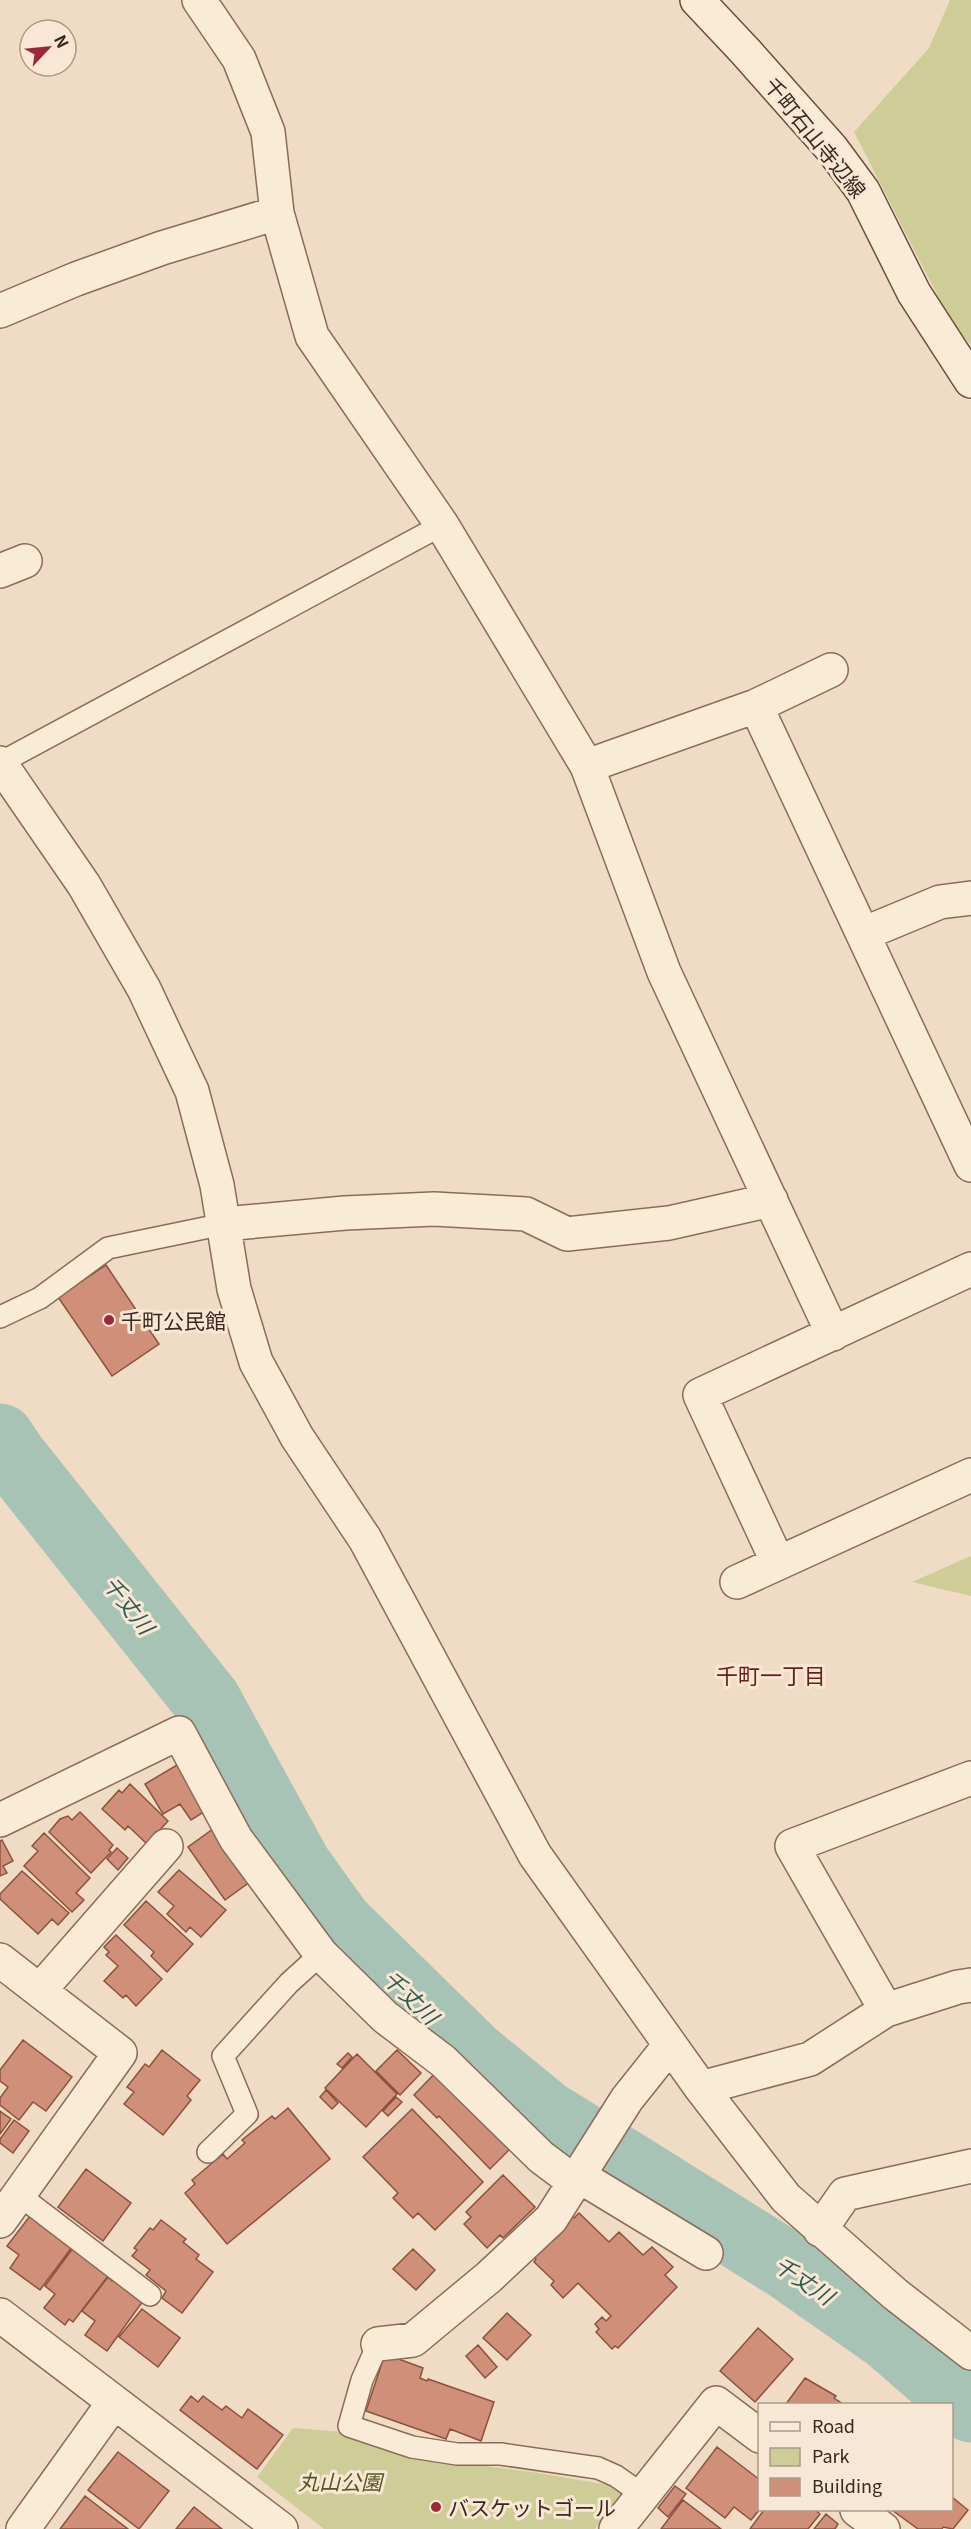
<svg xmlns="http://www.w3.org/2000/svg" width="971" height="2529" font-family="Georgia,'Noto Sans JP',serif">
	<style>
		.green { fill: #cfcd97 }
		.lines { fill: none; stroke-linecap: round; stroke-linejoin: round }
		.river { stroke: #a6c3b6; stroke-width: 69 }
		.building { fill: #d08f78; stroke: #8c513e; stroke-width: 1.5 }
		.lane-casing { stroke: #8b6c59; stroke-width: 24 }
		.street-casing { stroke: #8b6c59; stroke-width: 36 }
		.secondary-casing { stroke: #6d4d3c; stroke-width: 36 }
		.lane { stroke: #faebd7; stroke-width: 21 }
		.street { stroke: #faebd7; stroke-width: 33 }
		.secondary { stroke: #faebd7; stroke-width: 33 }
		.poi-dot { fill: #9d2739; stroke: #f7e7d4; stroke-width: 2 }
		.labels { text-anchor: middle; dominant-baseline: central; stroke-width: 6; stroke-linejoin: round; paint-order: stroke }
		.street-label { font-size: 21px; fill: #3b271e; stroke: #f7e7d4 }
		.poi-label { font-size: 21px; fill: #3b271e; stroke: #f7e7d4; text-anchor: start }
		.park-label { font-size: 21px; font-style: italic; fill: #535824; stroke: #f7e7d4 }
		.water-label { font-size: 22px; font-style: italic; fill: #2d5b51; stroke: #f7e7d4 }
		.neighbourhood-label { font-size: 22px; fill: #69201b; stroke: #f7e7d4 }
	</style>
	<rect width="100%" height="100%" fill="#f0dcc4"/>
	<!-- green -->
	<path class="green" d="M 950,0 L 971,0 L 971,345 L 951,322 L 854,132 L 929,48 Z
		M 971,1556 L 971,1596 L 912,1582 Z
		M 293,2428 L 345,2432 L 418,2457 L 539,2473 L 626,2488 L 595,2529 L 324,2529 L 257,2477 Z"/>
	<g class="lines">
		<!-- river -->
		<path class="river" d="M 0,1438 L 12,1456 L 207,1701 L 298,1867 L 339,1924 L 473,2055 L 545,2114 L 788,2266 L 888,2336 L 971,2408"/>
	</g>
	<!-- building -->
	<path class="building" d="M 106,1265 L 159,1344 L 112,1376 L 58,1297 Z
		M 182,1762 L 210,1808 L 191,1820 L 180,1804 L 163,1814 L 145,1784 Z
		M 130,1784 L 168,1821 L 147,1844 L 128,1826 L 125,1830 L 102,1809 L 119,1790 L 122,1793 Z
		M 80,1812 L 113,1845 L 109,1850 L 111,1852 L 91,1873 L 49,1832 L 60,1819 L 68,1816 L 72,1820 Z
		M 213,1829 L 251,1881 L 225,1900 L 188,1847 Z
		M 44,1833 L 90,1878 L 76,1893 L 84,1900 L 72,1912 L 24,1866 L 38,1851 L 32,1846 Z
		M 2,1840 L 13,1861 L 3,1866 L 7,1873 L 0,1876 L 0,1841 Z
		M 117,1848 L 128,1858 L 118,1870 L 107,1859 Z
		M 179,1870 L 226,1910 L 201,1937 L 190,1927 L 186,1932 L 167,1914 L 174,1906 L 158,1892 Z
		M 22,1871 L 69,1913 L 58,1925 L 52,1919 L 38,1934 L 0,1899 L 0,1894 Z
		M 146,1901 L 193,1944 L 167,1972 L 151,1956 L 154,1952 L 124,1925 Z
		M 116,1935 L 162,1979 L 136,2006 L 126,1995 L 123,1998 L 104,1981 L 118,1966 L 106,1955 L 109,1952 L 104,1947 Z
		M 23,2040 L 72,2077 L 46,2111 L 33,2102 L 19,2120 L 0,2105 L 0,2098 L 8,2087 L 0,2081 L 0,2070 Z
		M 162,2050 L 200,2080 L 187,2096 L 191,2100 L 163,2135 L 124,2104 L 134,2092 L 127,2087 L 145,2064 L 149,2067 Z
		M 397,2050 L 421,2073 L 400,2095 L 376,2071 Z
		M 348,2053 L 352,2057 L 342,2068 L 337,2064 Z
		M 357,2054 L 397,2094 L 366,2127 L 325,2088 Z
		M 440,2068 L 513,2146 L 490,2169 L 439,2116 L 437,2118 L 414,2095 Z
		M 326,2090 L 338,2103 L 332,2109 L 320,2097 Z
		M 396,2097 L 402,2102 L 388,2116 L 383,2111 Z
		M 288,2108 L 330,2159 L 227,2244 L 185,2193 L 195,2184 L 192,2180 L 223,2154 L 227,2159 L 245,2143 L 242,2140 L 272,2116 L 275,2119 Z
		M 412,2109 L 483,2182 L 435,2230 L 418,2213 L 413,2218 L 393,2198 L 398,2193 L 363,2157 Z
		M 0,2111 L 11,2119 L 0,2134 Z
		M 14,2120 L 29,2131 L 13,2153 L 0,2143 L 0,2139 Z
		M 86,2169 L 131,2203 L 103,2241 L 58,2207 Z
		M 503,2175 L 535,2207 L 503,2238 L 500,2235 L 487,2248 L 464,2224 L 471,2217 L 466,2212 Z
		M 579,2213 L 609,2242 L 619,2232 L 643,2255 L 652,2247 L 673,2267 L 665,2275 L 677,2287 L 618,2348 L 615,2346 L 612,2349 L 596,2332 L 599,2329 L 595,2324 L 602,2317 L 606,2321 L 611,2316 L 578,2283 L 563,2298 L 551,2285 L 554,2281 L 534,2262 L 536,2259 L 531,2255 L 570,2214 L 574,2218 Z
		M 30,2216 L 72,2247 L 40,2290 L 10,2268 L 19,2255 L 7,2246 Z
		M 161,2220 L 186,2239 L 183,2242 L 199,2255 L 196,2259 L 213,2272 L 182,2313 L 162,2298 L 166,2291 L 146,2275 L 150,2270 L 132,2256 L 137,2250 L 134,2248 L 150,2228 L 153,2230 Z
		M 73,2248 L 108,2276 L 73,2322 L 69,2319 L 65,2325 L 44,2308 L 55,2294 L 45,2286 Z
		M 413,2249 L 435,2270 L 416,2290 L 393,2269 Z
		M 108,2277 L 112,2281 L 114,2279 L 143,2301 L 107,2351 L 85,2335 L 95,2321 L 82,2311 Z
		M 142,2309 L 180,2338 L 158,2367 L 119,2337 Z
		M 507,2313 L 531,2335 L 507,2360 L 483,2338 Z
		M 758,2328 L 793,2359 L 755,2402 L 720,2371 Z
		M 478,2345 L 497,2367 L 485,2378 L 466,2356 Z
		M 385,2354 L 423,2368 L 420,2378 L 427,2381 L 428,2379 L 494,2402 L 481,2441 L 450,2429 L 446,2439 L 366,2411 Z
		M 805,2378 L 836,2396 L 834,2398 L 843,2404 L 786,2404 Z
		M 191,2396 L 198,2402 L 203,2396 L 222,2410 L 226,2406 L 242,2418 L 248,2409 L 283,2435 L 257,2469 L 180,2410 Z
		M 717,2447 L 760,2480 L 760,2509 L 751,2520 L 734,2507 L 725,2518 L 686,2488 Z
		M 118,2452 L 169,2491 L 139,2529 L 88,2490 Z
		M 675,2486 L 686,2494 L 668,2517 L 658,2508 Z
		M 85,2496 L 128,2529 L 60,2529 Z
		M 952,2497 L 968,2510 L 953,2529 L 943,2527 L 942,2529 L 918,2529 L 892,2510 L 952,2510 Z
		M 683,2500 L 721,2529 L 661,2529 Z
		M 194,2507 L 222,2529 L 176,2529 Z
		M 764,2510 L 815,2510 L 820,2514 L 808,2529 L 750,2529 Z
		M 826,2514 L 838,2524 L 835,2529 L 814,2529 Z"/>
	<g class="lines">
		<!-- lane casing -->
		<g class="lane-casing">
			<path id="lane" d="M 0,763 L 442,525
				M 0,1317 L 40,1298 L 108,1248 L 224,1224
				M 208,2152 L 247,2114 L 223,2056 L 289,1983 L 321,1954
				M 19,2195 L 150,2295
				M 378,2344 L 362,2380 L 349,2426 L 412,2447 L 457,2454 L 501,2454 L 598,2468 L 616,2476 L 643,2495"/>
		</g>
		<!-- street casing -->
		<g class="street-casing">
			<path id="street" d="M 199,0 L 239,59 L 268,132 L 277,213 L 312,336 L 442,525 L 587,766 L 664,972 L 833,1334
				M 0,311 L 76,279 L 162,248 L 277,213
				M 0,571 L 25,561
				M 756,706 L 971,1165
				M 0,763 L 84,885 L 144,989 L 192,1091 L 217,1185 L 234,1289 L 256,1362 L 297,1437 L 365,1539 L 535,1855 L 701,2088 L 786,2198 L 895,2294 L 971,2353
				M 587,766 L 756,706 L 831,670
				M 863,934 L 940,902 L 971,898
				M 224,1224 L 345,1213 L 434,1209 L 526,1214 L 567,1234 L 669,1223 L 771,1200
				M 778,1563 L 700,1395 L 971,1269
				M 737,1582 L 971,1475
				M 0,1820 L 179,1733 L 236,1839 L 321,1954 L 385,2017 L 443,2061 L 541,2157 L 573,2181 L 589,2182 L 706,2253
				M 0,1960 L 120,2053 L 0,2221
				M 40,1990 L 166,1846
				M 886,2010 L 792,1846 L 971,1778
				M 701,2088 L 810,2059 L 886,2010 L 958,1987 L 971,1985
				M 820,2230 L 845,2194 L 971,2166
				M 0,2315 L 281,2529
				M 378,2344 L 413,2340 L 489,2277 L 551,2219 L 627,2099 L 670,2045
				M 857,2510 L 883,2529
				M 23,2529 L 114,2402
				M 616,2529 L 716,2403 L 760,2436"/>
		</g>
		<!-- secondary casing -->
		<g class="secondary-casing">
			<path id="secondary" d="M 697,0 L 746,52 L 832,149 L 863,191 L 914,293 L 971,381"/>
		</g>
		<!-- lane -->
		<use href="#lane" class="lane"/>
		<!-- street -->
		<use href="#street" class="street"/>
		<!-- secondary -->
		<use href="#secondary" class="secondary"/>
	</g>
	<!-- markers -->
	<g class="poi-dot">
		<circle cx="109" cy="1320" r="6"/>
		<circle cx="436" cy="2507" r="6"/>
	</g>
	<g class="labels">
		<!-- street labels -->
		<g class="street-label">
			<text transform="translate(816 137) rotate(51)">千町石山寺辺線</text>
		</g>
		<!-- poi labels -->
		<g class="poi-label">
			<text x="121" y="1320">千町公民館</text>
			<text x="448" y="2507">バスケットゴール</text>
		</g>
		<!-- park labels -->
		<g class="park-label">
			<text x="340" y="2481">丸山公園</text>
		</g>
		<!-- water labels -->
		<g class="water-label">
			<text transform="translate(130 1604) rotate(52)">千丈川</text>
			<text transform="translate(412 1996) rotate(44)">千丈川</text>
			<text transform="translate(805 2279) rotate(34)">千丈川</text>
		</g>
		<!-- neighbourhood labels -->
		<g class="neighbourhood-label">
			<text x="771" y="1674">千町一丁目</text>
		</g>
	</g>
	<!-- legend -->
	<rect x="758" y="2403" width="195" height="108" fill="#f7e7d4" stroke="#ac9a8b" stroke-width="1.5"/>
	<rect x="770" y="2422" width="30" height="9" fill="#faebd7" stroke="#ac9a8b" stroke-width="1.5"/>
	<text x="812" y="2433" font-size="18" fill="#3b271e">Road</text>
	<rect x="770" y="2448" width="30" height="18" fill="#cfcd97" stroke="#ac9a8b" stroke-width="1.5"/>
	<text x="812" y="2463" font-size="18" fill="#3b271e">Park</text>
	<rect x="770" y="2478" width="30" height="18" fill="#d08f78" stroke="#ac9a8b" stroke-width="1.5"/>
	<text x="812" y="2493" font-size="18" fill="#3b271e">Building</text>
	<!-- north arrow -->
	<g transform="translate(48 48) rotate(64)"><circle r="28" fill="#f7e7d4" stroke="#ac9a8b" stroke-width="1.5"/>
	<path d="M0-4.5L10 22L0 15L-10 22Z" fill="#9d2739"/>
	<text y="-9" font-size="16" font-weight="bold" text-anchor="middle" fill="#3b271e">N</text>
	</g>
</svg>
